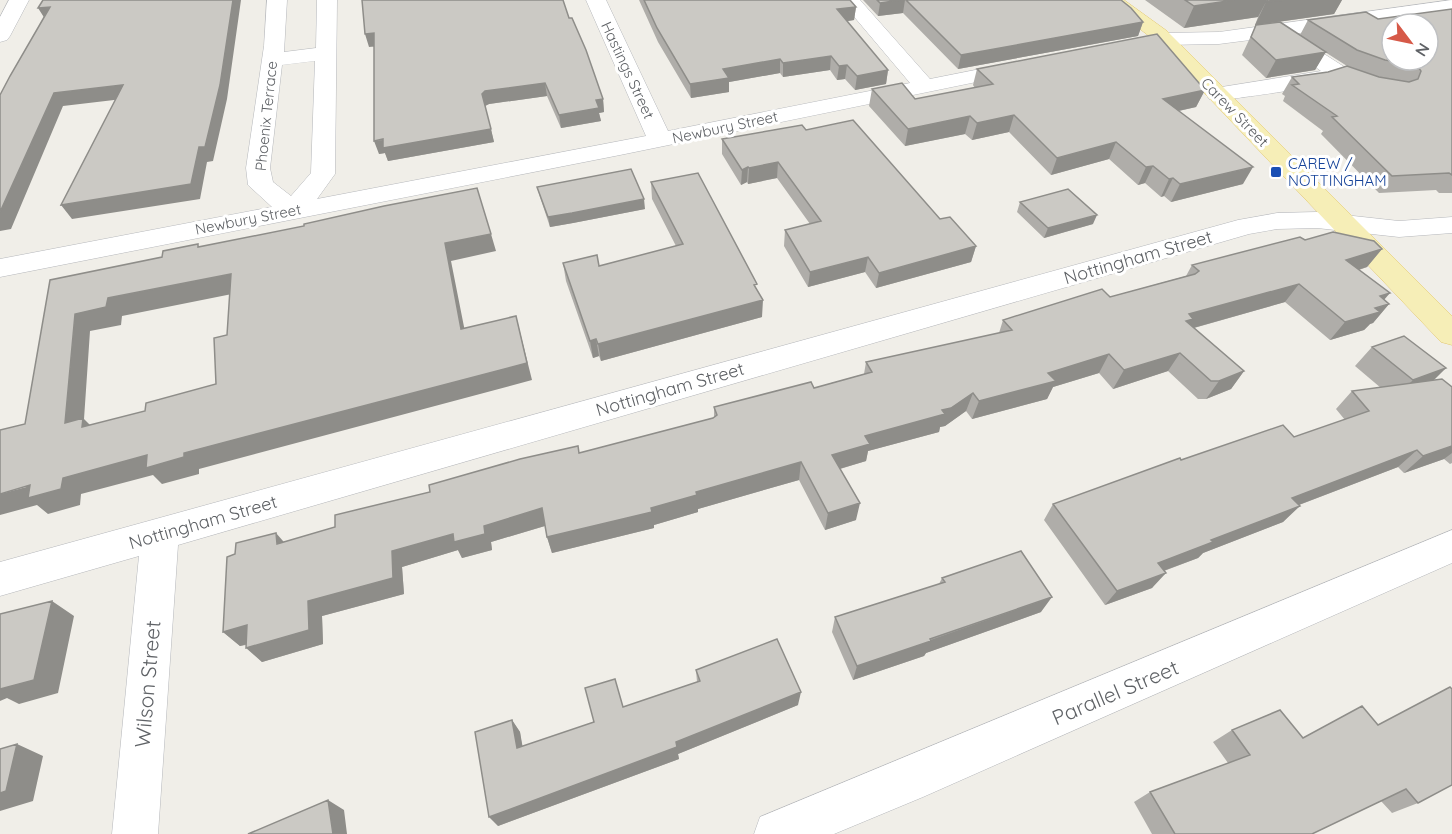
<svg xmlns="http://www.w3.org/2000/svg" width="1452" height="834" font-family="Quicksand,sans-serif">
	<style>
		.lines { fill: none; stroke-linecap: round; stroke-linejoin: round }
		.minor-casing { stroke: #b5b7bb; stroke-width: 1 }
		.major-casing { stroke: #e2c66f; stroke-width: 1 }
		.minor { fill: #fff; fill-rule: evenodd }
		.major { fill: #f6eeb7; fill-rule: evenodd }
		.wall { fill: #afada9 }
		.shaded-wall { fill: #8e8d89 }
		.building { fill: #cbc9c4; stroke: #8e8d89; stroke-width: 1.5; fill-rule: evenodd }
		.transit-dot { fill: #1a4fb4; stroke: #fff; stroke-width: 2 }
		.labels { text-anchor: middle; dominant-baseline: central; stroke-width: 6; stroke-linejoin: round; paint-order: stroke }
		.far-street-label { font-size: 15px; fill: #5f6266; stroke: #fff }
		.far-transit-label { font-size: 15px; fill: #164399; stroke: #fff; text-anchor: start }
		.street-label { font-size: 18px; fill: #5f6266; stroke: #fff }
		.near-street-label { font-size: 21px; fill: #5f6266; stroke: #fff }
	</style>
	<rect width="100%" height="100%" fill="#f0eee8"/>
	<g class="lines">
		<!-- minor casing -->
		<g class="minor-casing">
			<path id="minor" d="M 9,0 L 29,0 L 10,36 L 7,40 L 0,42 L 0,17 Z
				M 267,0 L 287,0 L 284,52 L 316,48 L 317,0 L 337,0 L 335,174 L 317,199 L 646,136 L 586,0 L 606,0 L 668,131 L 910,83 L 840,0 L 860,0 L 930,79 L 1020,61 L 1028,62 L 1031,67 L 1028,72 L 1020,73 L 620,155 L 0,277 L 0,259 L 272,207 L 248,185 L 246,168 L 264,46 ZM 315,61 L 311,173 L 291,196 L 273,182 L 270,168 L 282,65 Z
				M 1452,0 L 1452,12 L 1293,34 L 1346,68 L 1349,73 C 1339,87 1239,97 1217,101 L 1209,99 L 1206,94 L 1209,89 L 1321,71 L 1273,37 L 1219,44 L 1164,45 L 1130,52 L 1123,50 L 1120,46 L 1123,42 L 1164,33 L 1219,32 Z
				M 1317,212 L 1399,221 L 1452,217 L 1452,233 L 1399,237 L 1317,228 L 1277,229 L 1249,234 L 178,545 L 158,834 L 112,834 L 139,556 L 0,596 L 0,562 L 1238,220 L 1277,213 Z
				M 1452,530 L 1452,563 L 923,797 L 834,834 L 754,834 L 760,817 Z"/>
		</g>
		<!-- major casing -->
		<g class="major-casing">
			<path id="major" d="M 1102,0 L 1124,0 L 1167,31 L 1452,316 L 1452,345 L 1441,342 L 1153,39 Z"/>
		</g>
		<!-- minor -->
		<use href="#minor" class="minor"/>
		<!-- major -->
		<use href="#major" class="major"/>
	</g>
	<!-- wall -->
	<path class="wall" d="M 639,0 L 850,0 L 856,7 L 854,20 L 847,21 L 888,70 L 886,84 L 855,90 L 845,79 L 837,80 L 830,70 L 783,77 L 780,73 L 729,82 L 729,92 L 691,98 L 658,42 Z
		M 863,0 L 1121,0 L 1143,22 L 1138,36 L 958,69 L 903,13 L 878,16 Z
		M 1145,0 L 1342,0 L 1334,14 L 1255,25 L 1258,17 L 1184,28 Z
		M 1452,9 L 1452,193 L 1439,193 L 1436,190 L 1379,193 L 1321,134 L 1323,131 L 1283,101 L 1285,96 L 1282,94 L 1292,77 L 1328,72 L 1347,66 L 1325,52 L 1315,70 L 1266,78 L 1242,55 L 1256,25 L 1300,35 L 1308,20 L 1378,19 Z
		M 569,18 L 603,99 L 604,112 L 599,113 L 601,121 L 561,128 L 547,96 L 489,104 L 485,106 L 494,142 L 388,161 L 385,153 L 379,154 L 374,46 L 369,47 Z
		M 977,69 L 1205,90 L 1196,107 L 1179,111 L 1243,184 L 1171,202 L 1164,196 L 1161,197 L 1145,183 L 1138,185 L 1109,159 L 1051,175 L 1009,132 L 972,140 L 965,134 L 905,146 L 869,106 L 872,89 L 915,99 L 975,88 L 973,85 Z
		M 806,130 L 940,219 L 976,246 L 971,262 L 876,288 L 865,272 L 808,287 L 784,246 L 785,230 L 810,224 L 777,178 L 748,184 L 747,182 L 741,185 L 722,154 L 722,139 Z
		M 651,182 L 757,289 L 762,317 L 601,361 L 599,356 L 593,358 L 566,281 L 563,263 L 599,266 L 676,246 L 652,199 Z
		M 537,187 L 645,209 L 573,223 L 550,227 L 540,197 Z
		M 1020,202 L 1093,224 L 1044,238 L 1017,212 Z
		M 1305,240 L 1382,249 L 1367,267 L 1359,270 L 1384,300 L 1389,304 L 1373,323 L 1370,324 L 1364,330 L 1330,340 L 1285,302 L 1194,328 L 1244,371 L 1231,389 L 1206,399 L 1198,399 L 1168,371 L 1113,389 L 1099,373 L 1053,387 L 1047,399 L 972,419 L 966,411 L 945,426 L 940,427 L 939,432 L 868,451 L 866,461 L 840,469 L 856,520 L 825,530 L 799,480 L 698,509 L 698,512 L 654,525 L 654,528 L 552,553 L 547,537 L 545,526 L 491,542 L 492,550 L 462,558 L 458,550 L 402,567 L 404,594 L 322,616 L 323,644 L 262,662 L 246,645 L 240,646 L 223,632 L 284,542 L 335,527 L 430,492 L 713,418 L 714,417 L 714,407 L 814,388 L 864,374 L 866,362 L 999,333 L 1003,320 L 1110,297 L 1186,276 L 1192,265 Z
		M 1372,347 L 1446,368 L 1433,380 L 1452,387 L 1452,463 L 1450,464 L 1444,459 L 1404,473 L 1398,467 L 1299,505 L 1283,522 L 1203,553 L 1198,558 L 1164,571 L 1152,588 L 1105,605 L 1044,520 L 1053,504 L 1181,460 L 1294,437 L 1345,420 L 1336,409 L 1352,391 L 1381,388 L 1355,366 Z
		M 942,578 L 1041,612 L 926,653 L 924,656 L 853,680 L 832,632 L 835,617 L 939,584 Z
		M 696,670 L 798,705 L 678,754 L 679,759 L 498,826 L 512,720 L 520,732 L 522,747 L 594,722 L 623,707 L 697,682 Z
		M 1362,706 L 1418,803 L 1392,813 L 1381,801 L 1312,834 L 1152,834 L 1134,802 L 1150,792 L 1228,763 L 1213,742 L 1232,730 L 1303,738 Z"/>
	<!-- shaded-wall -->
	<path class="shaded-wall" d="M 233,0 L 241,0 L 227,99 L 213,161 L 207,162 L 200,199 L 72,219 L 61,205 L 199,147 Z
		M 900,0 L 905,0 L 903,13 L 878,16 L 880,3 Z
		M 1234,0 L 1267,0 L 1258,17 L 1184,28 L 1194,6 Z
		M 1284,0 L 1342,0 L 1334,14 L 1255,25 L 1266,2 Z
		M 50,7 L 47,22 L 38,8 Z
		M 856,7 L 854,20 L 836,23 L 837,9 Z
		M 1143,22 L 1138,36 L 958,69 L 961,55 Z
		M 374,33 L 379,46 L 369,47 L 365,34 Z
		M 1326,52 L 1315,70 L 1266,78 L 1276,60 Z
		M 831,56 L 830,70 L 783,77 L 783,63 Z
		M 780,59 L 780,73 L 729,82 L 729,92 L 691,98 L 690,84 L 723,69 Z
		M 847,65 L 845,79 L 837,80 L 839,66 Z
		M 888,70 L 886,84 L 855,90 L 857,76 Z
		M 545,83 L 547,96 L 489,104 L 485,106 L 482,94 L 485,91 Z
		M 123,85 L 131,98 L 63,106 L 11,229 L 0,231 L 0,212 L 54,93 Z
		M 1205,90 L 1196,107 L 1155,116 L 1163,99 Z
		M 603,99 L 604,112 L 599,113 L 601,121 L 561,128 L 559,115 L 596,100 Z
		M 1014,115 L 1009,132 L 972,140 L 977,123 Z
		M 970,116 L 965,134 L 905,146 L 908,129 Z
		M 491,129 L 494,142 L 388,161 L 385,153 L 379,154 L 374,141 Z
		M 1116,142 L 1109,159 L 1051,175 L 1057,158 Z
		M 778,162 L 777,178 L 748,184 L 749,168 Z
		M 1153,166 L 1145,183 L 1138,185 L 1146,167 Z
		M 748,167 L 747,182 L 741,185 L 742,170 Z
		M 1253,167 L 1243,184 L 1171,202 L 1180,184 Z
		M 1173,178 L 1164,196 L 1161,197 L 1169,179 Z
		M 644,199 L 645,209 L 573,223 L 550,227 L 548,217 Z
		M 1097,215 L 1093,224 L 1044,238 L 1048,228 Z
		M 491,234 L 496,251 L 451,261 L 468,347 L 461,329 L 445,243 Z
		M 976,246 L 971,262 L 876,288 L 879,273 Z
		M 1382,249 L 1367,267 L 1332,278 L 1346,260 Z
		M 868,257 L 865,272 L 808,287 L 810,272 Z
		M 231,274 L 242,292 L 122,316 L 121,325 L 90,331 L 84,419 L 100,435 L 65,423 L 75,314 L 108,298 Z
		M 1299,284 L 1285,302 L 1186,330 L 1174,339 L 1189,314 Z
		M 1390,293 L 1377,308 L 1389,304 L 1373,323 L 1370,324 L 1364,330 L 1330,340 L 1345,322 L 1380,296 Z
		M 763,300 L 762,317 L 601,361 L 598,344 Z
		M 516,316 L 532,380 L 199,469 L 199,474 L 162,484 L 153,475 L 81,494 L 80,505 L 48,514 L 37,505 L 0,515 L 0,494 L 147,455 L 184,453 Z
		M 596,339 L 599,356 L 593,358 L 590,341 Z
		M 1180,353 L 1168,371 L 1113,389 L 1124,370 Z
		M 1109,354 L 1099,373 L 1053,387 L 1047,399 L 972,419 L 979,401 L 1048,373 Z
		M 1446,368 L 1427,387 L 1394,399 L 1413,380 Z
		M 1244,371 L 1231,389 L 1206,399 L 1219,381 Z
		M 973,393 L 966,411 L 945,426 L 940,427 L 939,432 L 868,451 L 866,461 L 829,472 L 832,455 L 865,436 L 942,410 Z
		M 1452,446 L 1452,453 L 1444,459 L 1404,473 L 1423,456 Z
		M 1417,450 L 1398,467 L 1275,514 L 1292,498 Z
		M 801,462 L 799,480 L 698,509 L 698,512 L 654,525 L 654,528 L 552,553 L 547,537 L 651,508 L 696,492 Z
		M 860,503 L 856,520 L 825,530 L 828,513 Z
		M 1300,506 L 1283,522 L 1203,553 L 1198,558 L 1144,578 L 1158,563 L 1211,540 Z
		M 542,508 L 548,525 L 491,542 L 492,550 L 462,558 L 458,550 L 402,567 L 404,594 L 322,616 L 323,644 L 262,662 L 246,648 L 308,601 L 392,551 L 453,534 L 484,526 Z
		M 276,533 L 290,549 L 277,544 Z
		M 1166,573 L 1152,588 L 1105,605 L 1117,591 Z
		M 1052,597 L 1041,612 L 926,653 L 924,656 L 853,680 L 857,666 Z
		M 52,601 L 74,616 L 58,693 L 19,704 L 7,698 L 0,701 L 0,684 Z
		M 247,625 L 263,640 L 240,646 L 223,632 Z
		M 801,692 L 798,705 L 678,754 L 679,759 L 498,826 L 489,817 Z
		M 512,720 L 520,732 L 525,760 L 517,748 Z
		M 17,744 L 43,756 L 33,801 L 0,811 L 0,793 Z
		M 328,800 L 344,810 L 347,834 L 333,834 Z"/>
	<!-- building -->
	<path class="building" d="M 43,0 L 233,0 L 220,85 L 205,147 L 199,147 L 191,184 L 61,205 L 123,85 L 54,93 L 0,212 L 0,95 L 10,76 L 50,7 L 38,8 Z
		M 362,0 L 563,0 L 569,18 L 572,18 L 586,50 L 603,99 L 596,100 L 599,108 L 559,115 L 545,83 L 485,91 L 482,94 L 491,129 L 383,148 L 383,139 L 374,141 L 374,33 L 365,34 Z
		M 644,0 L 850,0 L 856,7 L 837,9 L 888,70 L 857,76 L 847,65 L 839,66 L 831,56 L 783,63 L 780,59 L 723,69 L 729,78 L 690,84 L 657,28 Z
		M 877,0 L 900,0 L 880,3 Z
		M 906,0 L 1121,0 L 1131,8 L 1143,22 L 961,55 Z
		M 1185,0 L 1234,0 L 1194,6 Z
		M 1268,0 L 1284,0 L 1266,2 Z
		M 1452,9 L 1452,175 L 1449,173 L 1392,176 L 1332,117 L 1337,116 L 1292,85 L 1299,84 L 1292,77 L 1328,72 L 1347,66 L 1379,77 L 1409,82 L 1418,79 L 1421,71 L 1417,65 L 1385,60 L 1357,50 L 1308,20 L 1366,12 L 1378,19 ZM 1392,24 L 1428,24 L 1428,60 L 1392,60 Z
		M 1280,22 L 1326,52 L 1276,60 L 1251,37 L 1256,25 Z
		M 1157,34 L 1205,90 L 1163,99 L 1253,167 L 1180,184 L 1173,178 L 1169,179 L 1153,166 L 1146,167 L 1116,142 L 1057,158 L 1014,115 L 977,123 L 970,116 L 908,129 L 872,89 L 902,83 L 915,99 L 993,84 L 977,69 Z
		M 853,120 L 940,219 L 950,217 L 976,246 L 879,273 L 868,257 L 810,272 L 785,230 L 821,221 L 778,162 L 749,168 L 748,167 L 742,170 L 722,139 L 802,125 L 806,130 Z
		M 631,169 L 644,199 L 572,213 L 548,217 L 537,187 Z
		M 698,173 L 757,284 L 754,285 L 763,300 L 598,344 L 596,339 L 590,341 L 563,263 L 597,255 L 599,266 L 683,244 L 651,182 Z
		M 477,188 L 491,234 L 445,243 L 461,329 L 516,316 L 527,363 L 184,453 L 184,457 L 146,468 L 147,455 L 63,478 L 61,489 L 28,498 L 30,485 L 0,494 L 0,430 L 25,424 L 50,280 L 162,257 L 163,251 L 198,244 L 198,247 L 304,226 L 304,224 L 384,206 ZM 231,274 L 227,335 L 214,338 L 216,384 L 146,403 L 145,411 L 82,427 L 83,418 L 65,423 L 75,314 L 106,307 L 108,298 Z
		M 1068,189 L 1097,215 L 1048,228 L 1020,202 Z
		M 1333,232 L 1374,241 L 1382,249 L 1346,260 L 1390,293 L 1380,296 L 1389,304 L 1375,308 L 1380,312 L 1345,322 L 1299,284 L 1189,314 L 1193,319 L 1186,321 L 1244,371 L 1219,381 L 1211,381 L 1180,353 L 1124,370 L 1109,354 L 1048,373 L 1056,381 L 979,401 L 973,393 L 951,408 L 942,410 L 945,414 L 865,436 L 870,444 L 832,455 L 860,503 L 828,513 L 801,462 L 696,492 L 697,495 L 651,508 L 652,512 L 547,537 L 542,508 L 484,526 L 485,534 L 454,542 L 453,534 L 392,551 L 393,578 L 308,601 L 309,630 L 246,648 L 247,625 L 223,632 L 227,557 L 235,554 L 236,543 L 276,533 L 277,544 L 335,527 L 335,515 L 430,492 L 429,485 L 520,459 L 578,446 L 579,453 L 713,418 L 717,415 L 714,407 L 811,382 L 814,388 L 872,372 L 866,362 L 1012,330 L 1003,320 L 1102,289 L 1110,297 L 1195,274 L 1199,271 L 1192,265 L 1300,237 L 1305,240 Z
		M 1404,336 L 1446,368 L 1413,380 L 1372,347 Z
		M 1442,379 L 1452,387 L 1452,446 L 1423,456 L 1417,450 L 1292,498 L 1300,506 L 1211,540 L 1213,542 L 1158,563 L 1166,573 L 1117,591 L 1053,504 L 1180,458 L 1181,460 L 1283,425 L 1294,437 L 1369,411 L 1352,391 Z
		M 1021,551 L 1052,597 L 930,639 L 931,641 L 857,666 L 835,617 L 945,582 L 942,578 Z
		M 52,601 L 34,680 L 0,689 L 0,614 Z
		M 777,639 L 801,692 L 676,742 L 677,747 L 489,817 L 475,732 L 512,720 L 517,748 L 594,722 L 585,688 L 615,679 L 623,707 L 700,681 L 696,670 Z
		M 1450,687 L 1452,689 L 1452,785 L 1418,803 L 1406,789 L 1312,834 L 1175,834 L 1150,792 L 1250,755 L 1232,730 L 1280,710 L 1303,738 L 1362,706 L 1378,725 Z
		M 17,744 L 6,791 L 0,793 L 0,749 Z
		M 328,800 L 333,834 L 248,834 Z"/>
	<!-- markers -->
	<rect class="transit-dot" x="1270" y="166" width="12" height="12" rx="3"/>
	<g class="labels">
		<!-- far-street labels -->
		<g class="far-street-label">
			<text transform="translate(628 70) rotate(65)">Hastings Street</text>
			<text transform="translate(1235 112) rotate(46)">Carew Street</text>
			<text transform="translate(266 116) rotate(-84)">Phoenix Terrace</text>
			<text transform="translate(725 127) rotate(-12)">Newbury Street</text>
			<text transform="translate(248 219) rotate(-11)">Newbury Street</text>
		</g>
		<!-- far-transit labels -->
		<g class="far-transit-label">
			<text x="1288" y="163">CAREW /<tspan x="1288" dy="17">NOTTINGHAM</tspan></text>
		</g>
		<!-- street labels -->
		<g class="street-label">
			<text transform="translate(1138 257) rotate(-16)">Nottingham Street</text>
			<text transform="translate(670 389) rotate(-16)">Nottingham Street</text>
			<text transform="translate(203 522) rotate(-16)">Nottingham Street</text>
		</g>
		<!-- near-street labels -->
		<g class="near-street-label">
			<text transform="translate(147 684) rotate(-85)">Wilson Street</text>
			<text transform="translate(1115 692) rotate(-23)">Parallel Street</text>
		</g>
	</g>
	<!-- north arrow -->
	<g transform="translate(1410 42) rotate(122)"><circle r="28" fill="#ffffff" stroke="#bfc0c2" stroke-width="1.5"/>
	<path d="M0-4.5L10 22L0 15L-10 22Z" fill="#d65948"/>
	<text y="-9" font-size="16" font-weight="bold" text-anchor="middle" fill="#5f6266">N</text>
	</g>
</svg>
